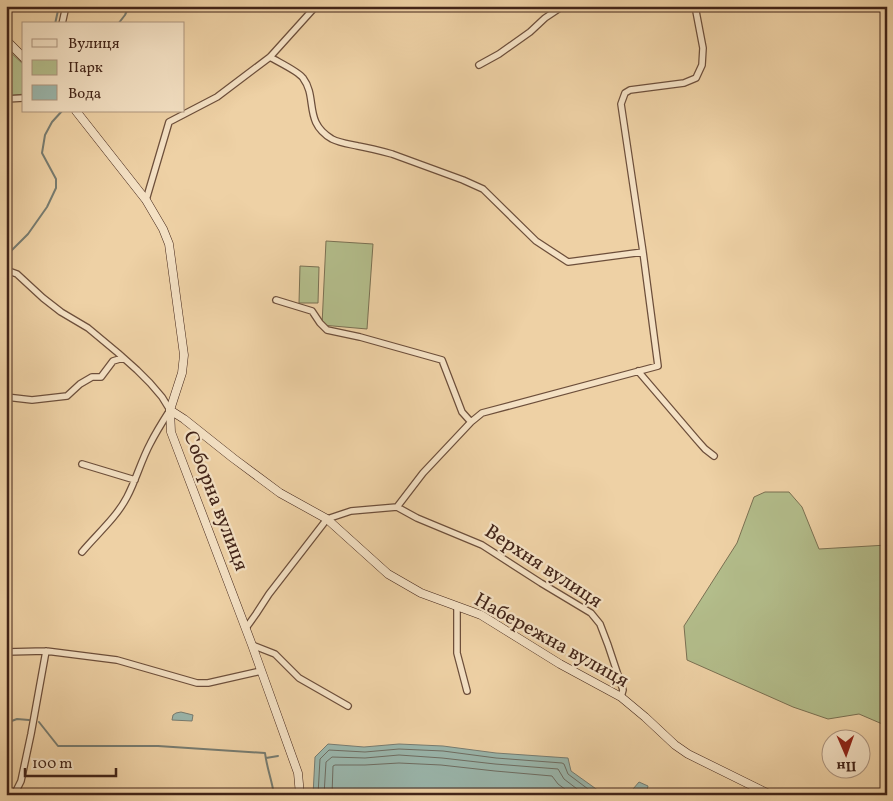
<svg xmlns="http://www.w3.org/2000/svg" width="893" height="801" font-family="Vollkorn,serif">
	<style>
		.green { fill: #b3bd8b; stroke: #7a7052 }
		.water { fill: #9ab6ac; stroke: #777c71 }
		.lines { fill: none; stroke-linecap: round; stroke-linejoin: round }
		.shore { stroke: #6e6d62; stroke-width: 1 }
		.stream { stroke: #777c71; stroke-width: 2 }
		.street-casing { stroke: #6d4f3b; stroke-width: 8 }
		.secondary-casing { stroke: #422418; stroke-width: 9 }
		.street { stroke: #f4e1c4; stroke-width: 5.5 }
		.secondary { stroke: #f4e1c4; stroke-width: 8 }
		.labels { text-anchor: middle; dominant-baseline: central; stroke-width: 4.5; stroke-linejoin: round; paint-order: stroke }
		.street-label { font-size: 20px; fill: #422418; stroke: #f4e1c4 }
	</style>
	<rect width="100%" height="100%" fill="#eed1a5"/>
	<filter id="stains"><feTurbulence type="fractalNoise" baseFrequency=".004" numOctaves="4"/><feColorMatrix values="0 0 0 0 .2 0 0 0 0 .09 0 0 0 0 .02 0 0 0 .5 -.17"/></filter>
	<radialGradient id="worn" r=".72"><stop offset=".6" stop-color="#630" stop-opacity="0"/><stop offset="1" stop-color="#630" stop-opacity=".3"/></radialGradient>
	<!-- green -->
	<path class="green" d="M 6,48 L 24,65 L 24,94 L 6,96 Z
		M 326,241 L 373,244 L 367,329 L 322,325 Z
		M 300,266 L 319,267 L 318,303 L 299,303 Z
		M 765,492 L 789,492 L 802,507 L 819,549 L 887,545 L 887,726 L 859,714 L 828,719 L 793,707 L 687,660 L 684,626 L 737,543 L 754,497 Z"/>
	<!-- water -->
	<path class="water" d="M 181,712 L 193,715 L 192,721 L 172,720 L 173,715 L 176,713 Z
		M 328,744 L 364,747 L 399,744 L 443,746 L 496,753 L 568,758 L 571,771 L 599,791 L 612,795 L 313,795 L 315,757 Z
		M 639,782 L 648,786 L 646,795 L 630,795 L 633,789 Z"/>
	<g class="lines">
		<!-- shore -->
		<path class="shore" d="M 318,795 L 320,759 L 329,750 L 365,752 L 399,749 L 443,751 L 496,758 L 562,763 L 564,764 L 568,774 L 596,795
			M 324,795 L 326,762 L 332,757 L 365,758 L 399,755 L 442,758 L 495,764 L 558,769 L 564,779 L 585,795
			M 332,795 L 333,766 L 335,765 L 365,765 L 399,763 L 441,765 L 495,771 L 552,776 L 558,784 L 573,795"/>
		<!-- stream -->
		<path class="stream" d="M 55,24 L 59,6
			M 118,24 L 125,15 L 129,6
			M 6,256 L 28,234 L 47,207 L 56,188 L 56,179 L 42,153 L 45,135 L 52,122 L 62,111
			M 39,722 L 58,746 L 158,746 L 265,753 C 267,769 272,780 274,795
			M 6,723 L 17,719 L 29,720
			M 266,758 L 278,756"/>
		<!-- street casing -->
		<g class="street-casing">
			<path id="street" d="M 62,24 L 66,6
				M 479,65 L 499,54 L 530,32 L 545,18 L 563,6
				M 6,99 L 24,98
				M 146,200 L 169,122 L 217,97 L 270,57 L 316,6
				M 643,252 L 621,104 L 625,93 L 630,90 L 684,83 L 696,78 L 702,65 L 703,48 L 695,6
				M 6,270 L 17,274 L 43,298 L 61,312 L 88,328 L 118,353 L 137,370 L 150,383 L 162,397 L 170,410 C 163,421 156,432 150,444 C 141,461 136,480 127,497 C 116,518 97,534 82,552
				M 276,300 L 312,311 L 320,323 L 327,330 L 360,337 L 442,360 L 462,412 L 471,422
				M 638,371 L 697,440 L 705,449 L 714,456
				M 6,397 L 32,400 L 67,396 L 80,384 L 92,377 L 101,377 L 113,361 L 123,358
				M 82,464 L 135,480
				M 397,507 L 417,518 L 482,545 L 541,583 L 591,613 L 600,624 L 608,645 L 623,690 L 621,697
				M 457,607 L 457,653 L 467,691
				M 246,628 L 256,614 L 269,594 L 327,519 L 351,511 L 397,507 L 423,473 L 471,422 L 482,413 L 658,366 L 643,252 L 568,262 L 536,241 L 483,189 L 463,180 L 392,154 C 381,151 369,148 358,146 C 349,144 340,143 332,139 C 303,122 318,98 303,78 C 298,71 278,62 270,57
				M 252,645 L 275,654 L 299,678 L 348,706
				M 6,652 L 46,651 L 117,660 L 197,683 L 208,683 L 261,671
				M 14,795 L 21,781 L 31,734 L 46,651"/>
		</g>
		<!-- secondary casing -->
		<g class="secondary-casing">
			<path id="secondary" d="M 6,40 L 24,58
				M 76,111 L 146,200 L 163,229 L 169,244 L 184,355 L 182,373 L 170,410 L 171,432 L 252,645 L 298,773 L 300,795
				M 170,410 L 184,419 L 233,458 L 280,493 L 327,519 L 388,574 L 421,593 L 481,615 L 560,664 L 621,697 L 645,717 L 675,745 L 688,754 L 771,795"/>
		</g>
		<!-- street -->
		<use href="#street" class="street"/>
		<!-- secondary -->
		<use href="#secondary" class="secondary"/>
	</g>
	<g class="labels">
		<!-- street labels -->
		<g class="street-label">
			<text transform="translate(215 501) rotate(69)">Соборна вулиця</text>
			<text transform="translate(543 567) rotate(33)">Верхня вулиця</text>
			<text transform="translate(551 641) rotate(29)">Набережна вулиця</text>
		</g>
	</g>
	<!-- margin -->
	<rect width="893" height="801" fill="none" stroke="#eed1a5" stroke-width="25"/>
	<rect x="8" y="8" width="878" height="786" fill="none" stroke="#422418" stroke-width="2.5"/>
	<rect x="12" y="12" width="868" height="776" fill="none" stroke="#422418"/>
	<!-- legend -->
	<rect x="22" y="22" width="162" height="90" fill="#f4e1c4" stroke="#ad957f"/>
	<rect x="32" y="39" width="25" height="8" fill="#f4e1c4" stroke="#ad957f"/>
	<text x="68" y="48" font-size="15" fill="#422418">Вулиця</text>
	<rect x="32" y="60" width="25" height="15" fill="#b3bd8b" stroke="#ad957f"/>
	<text x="68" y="72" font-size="15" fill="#422418">Парк</text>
	<rect x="32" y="85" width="25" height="15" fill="#9ab6ac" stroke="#ad957f"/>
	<text x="68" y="98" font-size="15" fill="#422418">Вода</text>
	<!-- north arrow -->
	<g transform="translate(846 754) rotate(178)"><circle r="24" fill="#f4e1c4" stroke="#ad957f"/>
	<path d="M0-4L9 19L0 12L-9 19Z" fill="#8f2418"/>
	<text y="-8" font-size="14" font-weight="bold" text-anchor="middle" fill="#422418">Пн</text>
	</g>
	<!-- scale -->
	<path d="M25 768v8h91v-8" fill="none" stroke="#422418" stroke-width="2.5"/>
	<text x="32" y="768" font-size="15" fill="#422418" stroke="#f4e1c4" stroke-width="4" paint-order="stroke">100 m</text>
	<rect width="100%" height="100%" filter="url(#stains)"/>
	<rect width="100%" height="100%" fill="url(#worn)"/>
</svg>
